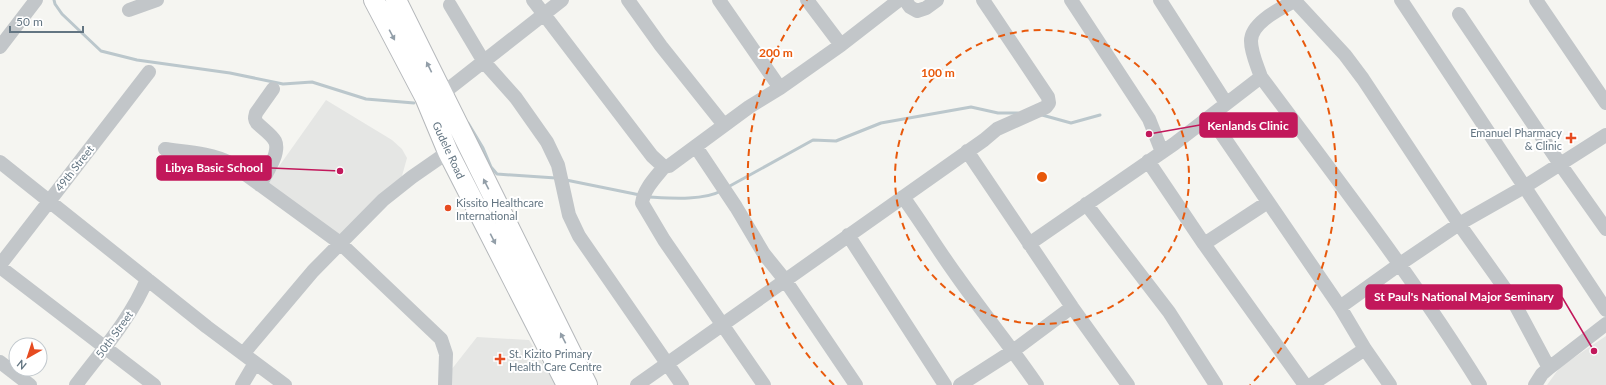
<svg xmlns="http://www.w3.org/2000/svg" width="1606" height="385" font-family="Lato,sans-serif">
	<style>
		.built { fill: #e5e6e4 }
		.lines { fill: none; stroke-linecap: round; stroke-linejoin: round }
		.stream { stroke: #bbc7cc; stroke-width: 3 }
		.highway-casing { stroke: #b5b8bb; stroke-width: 22 }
		.minor { stroke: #c2c6c9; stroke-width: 14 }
		.highway { stroke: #fff; stroke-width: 20 }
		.oneway { fill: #929ea8 }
		.ring { fill: none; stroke: #e8590c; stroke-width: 2; stroke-dasharray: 7 5 }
		.poi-dot { fill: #e64b20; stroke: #fff; stroke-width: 1.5 }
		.labels { text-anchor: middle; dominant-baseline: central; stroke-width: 4; stroke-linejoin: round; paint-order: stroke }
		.poi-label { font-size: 11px; fill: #637582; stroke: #fff; text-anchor: start }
		.street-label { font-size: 11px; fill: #637582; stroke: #fff }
		.centre { fill: #e8590c; stroke: #fff; stroke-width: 2 }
		.ring-label { font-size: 12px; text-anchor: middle; font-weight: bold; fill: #e8590c; stroke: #fff; stroke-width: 4; stroke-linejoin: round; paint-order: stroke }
		.leader { fill: none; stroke: #c2185b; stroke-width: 1.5 }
		.callout-dot { fill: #c2185b; stroke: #fff; stroke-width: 1.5 }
		.callout { fill: #c2185b; stroke: #c2185b; stroke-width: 1.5 }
		.callout-label { font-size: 12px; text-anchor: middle; font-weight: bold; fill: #fff }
	</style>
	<rect width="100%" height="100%" fill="#f5f5f1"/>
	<!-- built -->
	<path class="built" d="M 326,100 L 392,140 L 402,149 L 407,158 L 400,183 L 338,240 L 265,186 Z
		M 1606,336 L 1606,385 L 1547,385 L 1560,367 Z
		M 477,337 L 529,340 L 556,385 L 451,385 L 444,379 Z"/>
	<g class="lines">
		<!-- stream -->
		<path class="stream" d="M 54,0 L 55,4 L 62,14 L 101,51 L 137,60 L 230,73 L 283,84 L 312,82 L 366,99 L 414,103
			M 1042,115 L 1071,123 L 1100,115
			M 468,123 L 483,148 L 491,167 L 497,174 L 556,178
			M 566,180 L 640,195
			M 728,187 L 813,140 L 836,141 L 881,123 L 971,107 L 998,113 L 1018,113
			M 648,197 C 668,198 703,201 721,191"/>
		<!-- highway casing -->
		<g class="highway-casing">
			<path id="highway" d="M 374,0 L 425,97 L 448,152 L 567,385
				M 396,0 L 587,385"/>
		</g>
		<!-- minor -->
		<path class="minor" d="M 533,0 L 652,156 L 664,167 L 669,166 L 749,107 L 780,88 L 841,45 L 899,0
			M 628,0 L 661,46 L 724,125
			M 719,0 L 780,88
			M 807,0 L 841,45
			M 905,0 L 910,7 L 917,11 L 926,8 L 937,0
			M 1071,0 L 1149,119 L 1162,152
			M 1160,0 L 1226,103
			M 1296,0 C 1282,8 1251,22 1251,41 C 1251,53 1257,65 1261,77 C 1336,178 1414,278 1480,385
			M 1401,0 L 1606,310
			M 1536,0 L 1606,103
			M 1295,1 L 1345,55 L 1363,79 L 1459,224 L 1511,297 L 1549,368
			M 450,5 L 484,62 L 516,98 L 547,142 L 558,165 L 569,215 L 579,236 L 682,385
			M 129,10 L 157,0
			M 1459,14 L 1560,164 L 1606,229
			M 0,47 L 36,0
			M 442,94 L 562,0
			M 1210,117 L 1340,307 L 1365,349 L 1390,385
			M 696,147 L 736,207 L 764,254 L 785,280 L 856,385
			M 165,149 C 186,152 211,153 230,163 L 340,243 L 441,339 L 446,354 L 445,385
			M 967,151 L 1072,307 L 1128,385
			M 1148,161 L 1204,244 L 1305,385
			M 0,162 L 207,327 L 285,385
			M 664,167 C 655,178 644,189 642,203 L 664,240 L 764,385
			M 260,185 C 265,175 281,153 275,141 C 272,135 262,128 257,123 C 254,119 255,117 256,113 L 273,89
			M 903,197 C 922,223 938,250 957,276 C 983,313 1011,347 1037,385
			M 1086,204 L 1169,312 L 1216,385
			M 848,235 L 945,385
			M 1029,244 L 1174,144 L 1261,77
			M 1204,244 L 1268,202
			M 0,265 L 149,72
			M 0,267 L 154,385
			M 1340,307 L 1400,264 L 1459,224 L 1524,187 L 1606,135
			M 243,354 L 313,271 L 383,200 L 412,177 L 448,152
			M 0,362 L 30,385
			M 76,385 C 100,353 132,317 147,279
			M 242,385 L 255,363
			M 637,385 L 984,140 L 997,129 L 1046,107 L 1049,103 L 1048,97 L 983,0
			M 960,385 L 1013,351 L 1072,307
			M 1311,385 L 1365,349
			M 1535,385 L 1542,374 L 1549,368 L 1606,324"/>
		<!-- highway -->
		<use href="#highway" class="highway"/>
	</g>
	<!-- one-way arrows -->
	<defs><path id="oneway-solid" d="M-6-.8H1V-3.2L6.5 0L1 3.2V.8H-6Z"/></defs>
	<g class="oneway">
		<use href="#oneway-solid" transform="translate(392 35) rotate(62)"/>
		<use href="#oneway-solid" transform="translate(429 67) rotate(-116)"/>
		<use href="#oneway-solid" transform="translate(486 184) rotate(-117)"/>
		<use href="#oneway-solid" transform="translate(493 239) rotate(63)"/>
		<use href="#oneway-solid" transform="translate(563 338) rotate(-117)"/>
	</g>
	<!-- distance rings -->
	<g class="ring">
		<circle cx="1042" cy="177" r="147"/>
		<path d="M834 385A294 294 0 0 1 807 0M1277 0A294 294 0 0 1 1250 385"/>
	</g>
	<!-- markers -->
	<g class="poi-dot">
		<path d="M1569 132h4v4h4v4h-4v4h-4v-4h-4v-4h4z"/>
		<circle cx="448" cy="208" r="4"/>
		<path d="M498 353h4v4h4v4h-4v4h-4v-4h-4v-4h4z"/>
	</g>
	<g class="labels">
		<!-- poi labels -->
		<g class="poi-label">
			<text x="1562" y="132" text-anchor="end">Emanuel Pharmacy<tspan x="1562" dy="13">&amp; Clinic</tspan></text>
			<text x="456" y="202">Kissito Healthcare<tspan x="456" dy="13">International</tspan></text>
			<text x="509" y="353">St. Kizito Primary<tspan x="509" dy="13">Health Care Centre</tspan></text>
		</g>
		<!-- street labels -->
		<g class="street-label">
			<text transform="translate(449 150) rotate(65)">Gudele Road</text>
			<text transform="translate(74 168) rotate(-52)">49th Street</text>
			<text transform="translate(114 334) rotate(-54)">50th Street</text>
		</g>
	</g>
	<circle cx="1042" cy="177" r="6" class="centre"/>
	<g class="ring-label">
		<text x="776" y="57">200 m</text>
		<text x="938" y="77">100 m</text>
	</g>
	<!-- callouts -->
	<path class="leader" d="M1149 134L1200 125M340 171L271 168M1594 351L1562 297"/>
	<g class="callout-dot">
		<circle cx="1149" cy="134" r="4"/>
		<circle cx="340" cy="171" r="4"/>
		<circle cx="1594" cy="351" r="4"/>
	</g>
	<g class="callout">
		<rect x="1200" y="113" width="97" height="24" rx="4"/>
		<rect x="157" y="156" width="114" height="24" rx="4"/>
		<rect x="1366" y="285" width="196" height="24" rx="4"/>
	</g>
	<g class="callout-label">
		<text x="1248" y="130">Kenlands Clinic</text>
		<text x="214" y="172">Libya Basic School</text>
		<text x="1464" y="301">St Paul's National Major Seminary</text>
	</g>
	<!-- north arrow -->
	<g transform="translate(28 357) rotate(219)"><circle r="19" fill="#ffffff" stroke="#c1c8cd"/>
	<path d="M0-3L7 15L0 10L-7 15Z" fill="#e64b20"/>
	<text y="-6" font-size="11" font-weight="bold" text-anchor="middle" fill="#637582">N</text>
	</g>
	<!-- scale -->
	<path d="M10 26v6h73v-6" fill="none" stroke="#637582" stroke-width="2"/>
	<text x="16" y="26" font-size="12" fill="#637582" stroke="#ffffff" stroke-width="3" paint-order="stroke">50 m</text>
</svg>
